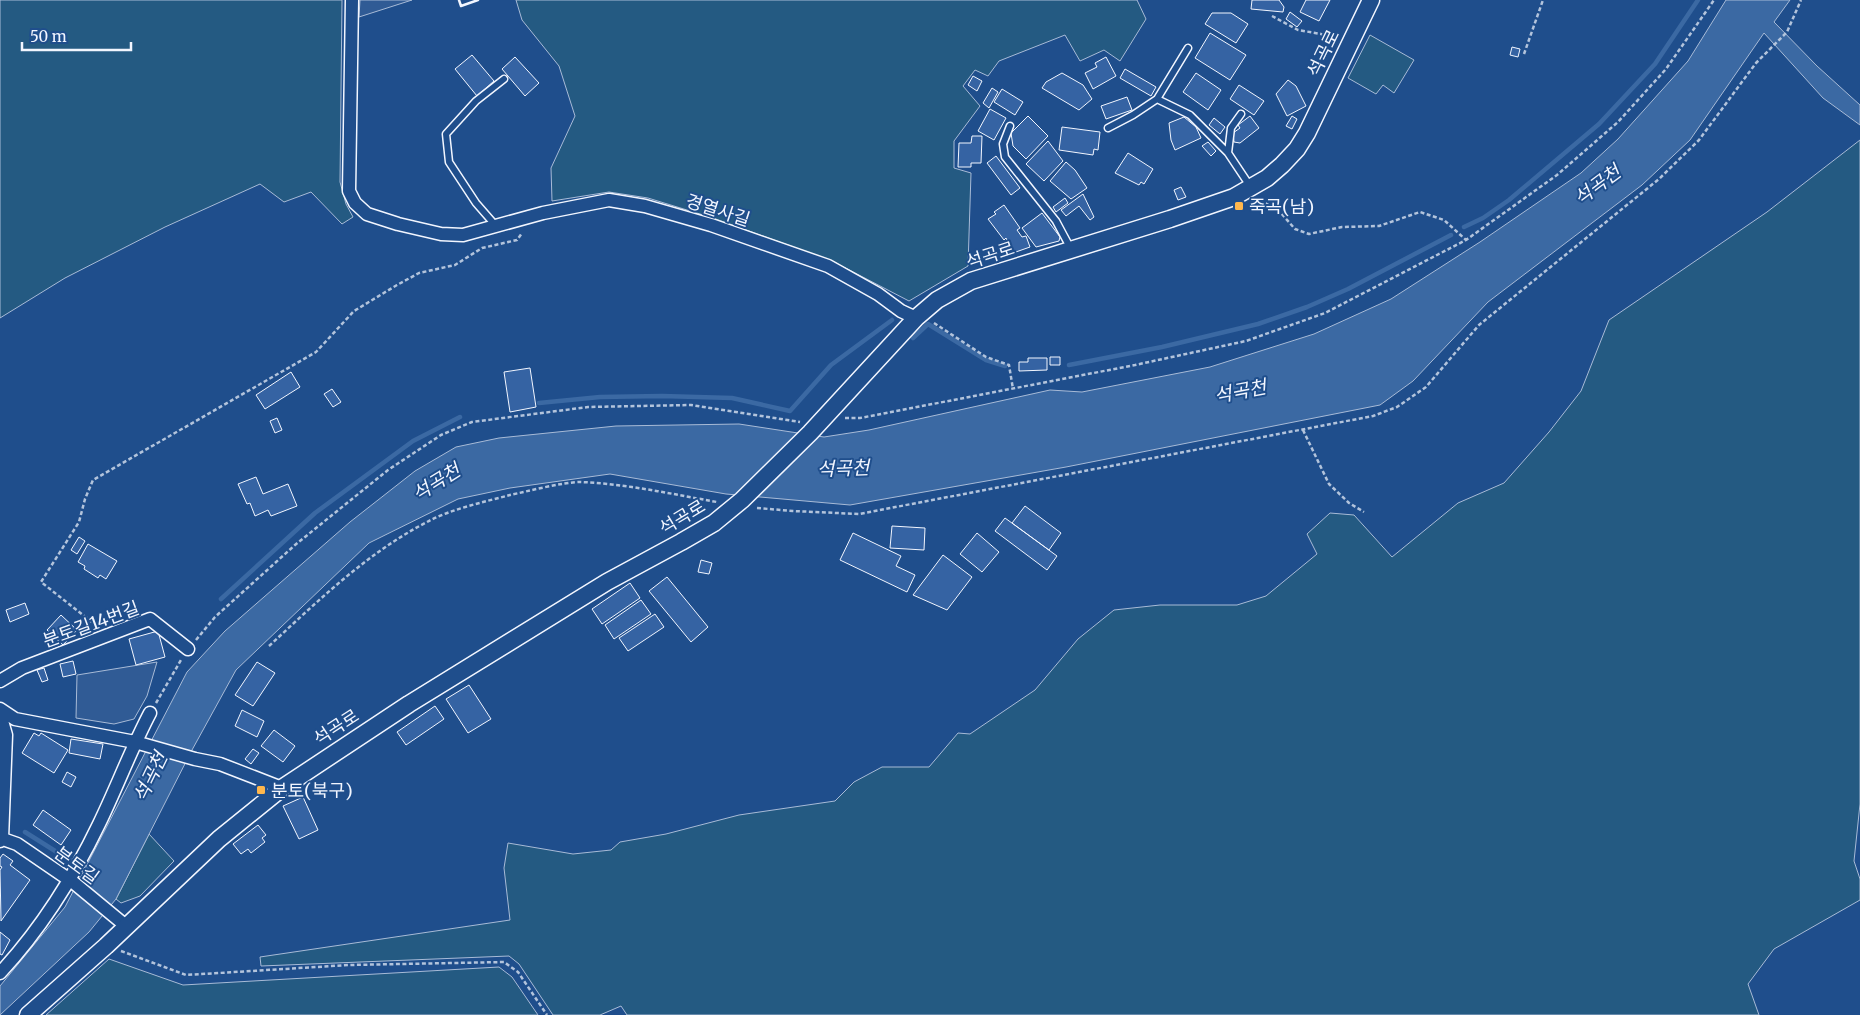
<svg xmlns="http://www.w3.org/2000/svg" width="1860" height="1015" font-family="Merriweather,'Noto Sans KR',serif">
	<style>
		.green { fill: #245a82; stroke: #a8bbd7 }
		.parking { fill: #305b95; stroke: #a8bbd7 }
		.water { fill: #3b69a3; stroke: #a8bbd7 }
		.lines { fill: none; stroke-linecap: round; stroke-linejoin: round }
		.stream { stroke: #3b69a3; stroke-width: 4.5 }
		.building { fill: #3563a3; stroke: #f2f6ff }
		.service-casing { stroke: #f2f6ff; stroke-width: 9 }
		.minor-casing { stroke: #f2f6ff; stroke-width: 15 }
		.tertiary-casing { stroke: #f2f6ff; stroke-width: 19 }
		.path { stroke: #b3c4dc; stroke-width: 2.5; stroke-dasharray: 4 2.5; stroke-linecap: butt }
		.service { stroke: #1f4e8c; stroke-width: 6 }
		.minor { stroke: #1f4e8c; stroke-width: 12 }
		.tertiary { stroke: #1f4e8c; stroke-width: 16 }
		.wall { stroke: #f2f6ff; stroke-width: 2.5 }
		.poi-dot { fill: #ffb74d; stroke: #1f4e8c; stroke-width: 2 }
		.labels { text-anchor: middle; dominant-baseline: central; stroke-width: 4; stroke-linejoin: round; paint-order: stroke }
		.street-label { font-size: 18px; fill: #f2f6ff; stroke: #1f4e8c }
		.poi-label { font-size: 18px; fill: #f2f6ff; stroke: #1f4e8c; text-anchor: start }
		.water-label { font-size: 19px; font-style: italic; fill: #f2f6ff; stroke: #1f4e8c }
	</style>
	<rect width="100%" height="100%" fill="#1f4e8c"/>
	<!-- green -->
	<path class="green" d="M 0,0 L 342,0 L 340,182 L 346,204 L 353,217 L 342,224 L 311,192 L 284,202 L 260,184 L 165,227 L 65,278 L 0,318 Z
		M 516,0 L 1137,0 L 1146,19 L 1120,61 L 1104,50 L 1080,61 L 1065,35 L 999,61 L 988,76 L 975,70 L 963,86 L 980,106 L 954,141 L 954,168 L 971,173 L 968,266 L 909,301 L 832,261 L 713,218 L 648,198 L 609,192 L 552,201 L 551,168 L 575,116 L 559,66 L 522,20 Z
		M 1370,35 L 1414,60 L 1394,93 L 1383,85 L 1376,94 L 1348,78 Z
		M 1860,140 L 1860,804 L 1854,861 L 1860,879 L 1860,900 L 1774,949 L 1748,984 L 1759,1015 L 627,1015 L 621,1006 L 600,1015 L 553,1015 L 519,964 L 509,956 L 261,966 L 260,957 L 510,920 L 504,868 L 508,843 L 573,854 L 611,850 L 620,842 L 666,834 L 739,815 L 835,801 L 854,782 L 882,767 L 929,767 L 958,733 L 970,734 L 1035,690 L 1078,639 L 1114,610 L 1160,605 L 1237,605 L 1266,596 L 1317,554 L 1307,534 L 1330,513 L 1354,515 L 1392,557 L 1458,503 L 1504,483 L 1549,432 L 1581,391 L 1609,320 L 1767,212 Z
		M 149,834 L 174,861 L 140,896 L 121,903 L 116,899 Z
		M 109,959 L 183,985 L 499,967 L 512,977 L 538,1015 L 46,1015 Z"/>
	<!-- parking -->
	<path class="parking" d="M 360,0 L 412,0 L 359,17 Z
		M 157,662 L 147,696 L 134,719 L 114,724 L 76,718 L 77,675 Z"/>
	<!-- water -->
	<path class="water" d="M 1726,0 L 1790,0 L 1774,22 L 1817,66 L 1860,105 L 1860,125 L 1823,98 L 1764,33 L 1690,140 L 1642,185 L 1488,302 L 1413,381 L 1380,405 L 1066,467 L 850,505 L 726,494 L 610,474 L 510,488 L 458,499 L 369,543 L 236,670 L 192,750 L 116,899 L 89,932 L 0,1015 L 0,986 L 65,907 L 187,672 L 225,631 L 350,522 L 415,471 L 456,447 L 499,438 L 616,426 L 739,424 L 824,437 L 869,430 L 1050,390 L 1082,392 L 1210,367 L 1314,334 L 1391,299 L 1480,242 L 1581,173 L 1618,139 L 1688,61 Z"/>
	<g class="lines">
		<!-- stream -->
		<path class="stream" d="M 1464,227 L 1483,218 L 1509,200 L 1599,124 L 1655,64 L 1698,0
			M 913,338 L 928,324 L 986,360 L 1005,366
			M 1069,365 L 1162,347 L 1258,324 L 1307,307 L 1348,289 L 1451,235
			M 539,403 L 600,397 L 662,396 L 732,398 L 790,411 L 831,365 L 892,320
			M 221,599 L 315,513 L 413,441 L 460,417
			M 25,832 L 90,873"/>
	</g>
	<!-- building -->
	<path class="building" d="M 1252,0 L 1279,0 L 1284,7 L 1283,12 L 1251,9 Z
		M 1306,0 L 1330,0 L 1319,21 L 1300,12 Z
		M 1290,12 L 1302,21 L 1297,27 L 1286,19 Z
		M 1212,13 L 1231,13 L 1248,24 L 1236,43 L 1205,24 Z
		M 1210,33 L 1246,55 L 1230,80 L 1195,58 Z
		M 1512,47 L 1520,49 L 1518,57 L 1510,55 Z
		M 472,55 L 494,81 L 477,96 L 455,69 Z
		M 515,57 L 539,83 L 525,96 L 502,69 Z
		M 1106,57 L 1116,76 L 1093,89 L 1085,73 L 1097,67 L 1095,63 Z
		M 1125,69 L 1156,87 L 1151,96 L 1120,78 Z
		M 1062,73 L 1083,85 L 1092,99 L 1079,110 L 1042,88 L 1046,82 Z
		M 1196,73 L 1221,90 L 1208,110 L 1183,92 Z
		M 973,76 L 982,81 L 977,91 L 968,85 Z
		M 1288,80 L 1296,86 L 1306,106 L 1287,116 L 1276,94 Z
		M 1239,85 L 1264,101 L 1254,115 L 1230,99 Z
		M 992,88 L 998,92 L 989,108 L 983,103 Z
		M 1002,89 L 1023,102 L 1015,115 L 994,102 Z
		M 1127,97 L 1132,110 L 1106,119 L 1101,106 Z
		M 990,109 L 1006,118 L 994,140 L 978,131 Z
		M 1028,116 L 1048,136 L 1026,159 L 1013,146 L 1011,133 Z
		M 1250,116 L 1259,128 L 1240,143 L 1234,142 L 1233,133 L 1240,128 L 1238,125 Z
		M 1292,116 L 1297,119 L 1292,129 L 1286,126 Z
		M 1184,117 L 1196,127 L 1201,138 L 1175,150 L 1171,140 L 1169,123 Z
		M 1214,118 L 1225,127 L 1220,134 L 1209,125 Z
		M 1062,127 L 1100,132 L 1098,150 L 1094,149 L 1093,155 L 1059,150 Z
		M 972,136 L 982,136 L 981,163 L 971,163 L 971,167 L 958,167 L 959,143 L 971,143 Z
		M 1048,141 L 1063,161 L 1044,181 L 1026,164 Z
		M 1208,142 L 1216,151 L 1211,156 L 1202,146 Z
		M 1128,153 L 1153,169 L 1144,184 L 1141,182 L 1139,185 L 1115,173 Z
		M 996,156 L 1020,188 L 1011,195 L 987,163 Z
		M 1066,162 L 1075,170 L 1087,188 L 1071,199 L 1050,181 Z
		M 1181,187 L 1186,197 L 1178,200 L 1174,190 Z
		M 1083,194 L 1094,217 L 1090,220 L 1079,206 L 1066,216 L 1061,210 Z
		M 1065,198 L 1068,203 L 1056,212 L 1053,207 Z
		M 1004,205 L 1020,228 L 1017,230 L 1022,237 L 1026,236 L 1030,247 L 1013,253 L 1006,238 L 1004,240 L 988,219 L 996,214 L 994,212 Z
		M 1042,213 L 1060,237 L 1059,241 L 1036,247 L 1022,228 Z
		M 1050,357 L 1060,357 L 1060,365 L 1050,365 Z
		M 1028,358 L 1047,358 L 1047,370 L 1019,371 L 1019,362 L 1028,362 Z
		M 530,368 L 536,407 L 510,412 L 504,372 Z
		M 291,372 L 300,387 L 265,409 L 256,395 Z
		M 332,389 L 341,402 L 333,407 L 324,394 Z
		M 277,418 L 282,430 L 275,433 L 270,421 Z
		M 256,477 L 263,494 L 288,484 L 297,506 L 271,516 L 268,510 L 255,516 L 250,503 L 247,504 L 238,484 Z
		M 1025,506 L 1061,533 L 1049,550 L 1012,523 Z
		M 1005,518 L 1057,556 L 1047,570 L 995,531 Z
		M 892,526 L 925,528 L 924,550 L 890,548 Z
		M 853,533 L 901,556 L 896,566 L 915,575 L 907,592 L 840,560 Z
		M 977,533 L 999,552 L 982,572 L 960,554 Z
		M 79,537 L 85,541 L 77,554 L 71,550 Z
		M 88,544 L 117,561 L 106,579 L 100,575 L 98,578 L 84,569 L 85,566 L 78,562 Z
		M 943,555 L 972,577 L 947,610 L 913,595 Z
		M 701,560 L 712,563 L 709,574 L 698,572 Z
		M 667,577 L 708,627 L 691,642 L 649,591 Z
		M 630,583 L 640,598 L 602,624 L 592,609 Z
		M 641,600 L 651,614 L 614,639 L 605,625 Z
		M 25,603 L 29,614 L 10,622 L 6,610 Z
		M 655,614 L 664,627 L 628,651 L 619,638 Z
		M 61,615 L 77,630 L 63,645 L 47,630 Z
		M 158,631 L 165,657 L 136,665 L 129,639 Z
		M 73,661 L 76,674 L 63,677 L 60,664 Z
		M 257,662 L 275,673 L 253,706 L 235,695 Z
		M 44,668 L 48,680 L 42,682 L 37,670 Z
		M 469,685 L 491,719 L 468,733 L 446,699 Z
		M 435,706 L 444,719 L 406,745 L 397,732 Z
		M 242,710 L 264,721 L 257,737 L 235,726 Z
		M 274,730 L 295,746 L 283,762 L 261,746 Z
		M 34,733 L 39,736 L 41,733 L 68,750 L 54,773 L 22,753 Z
		M 71,739 L 103,744 L 100,759 L 69,753 Z
		M 253,749 L 259,753 L 251,764 L 245,759 Z
		M 67,772 L 76,777 L 71,787 L 62,782 Z
		M 303,797 L 318,830 L 299,839 L 283,806 Z
		M 43,810 L 71,830 L 61,845 L 33,825 Z
		M 258,825 L 266,835 L 262,838 L 265,842 L 251,853 L 248,849 L 241,854 L 233,844 Z
		M 3,854 L 13,861 L 10,865 L 30,880 L 1,921 L 0,870 L 2,867 L 0,866 L 0,858 Z
		M 0,932 L 10,940 L 2,955 L 0,954 Z"/>
	<g class="lines">
		<!-- service casing -->
		<g class="service-casing">
			<path id="service" d="M 1157,99 L 1190,115 L 1228,153 L 1250,186
				M 1010,126 L 1003,144 L 1005,157 L 1056,221 L 1071,249
				M 1108,128 L 1133,115 L 1157,99 L 1188,48
				M 1228,153 L 1231,128 L 1241,114
				M 496,226 L 476,203 L 449,162 L 446,134 L 476,101 L 504,79"/>
		</g>
		<!-- minor casing -->
		<g class="minor-casing">
			<path id="minor" d="M 352,0 L 349,191 L 355,203 L 367,214 L 398,224 L 441,234 L 463,235 L 543,213 L 609,200 L 645,206 L 711,225 L 828,266 L 878,294 L 901,311 L 916,318
				M 0,681 L 22,668 L 150,619 L 188,649
				M 0,709 L 15,719 L 135,742 L 195,759 L 220,764 L 282,788
				M 0,714 L 6,735 L 2,839 L 0,841
				M 0,838 L 17,844 L 74,883 L 126,926
				M 0,973 C 40,930 74,876 99,824 C 117,787 131,749 150,713"/>
		</g>
		<!-- tertiary casing -->
		<g class="tertiary-casing">
			<path id="tertiary" d="M 28,1015 L 106,946 L 219,839 L 282,788 L 409,704 L 607,582 L 681,542 L 714,523 L 742,500 L 810,433 L 916,318 L 937,300 L 971,281 L 1170,219 L 1234,197 L 1267,178 L 1282,165 L 1297,149 L 1307,133 L 1371,0"/>
		</g>
		<!-- path -->
		<path class="path" d="M 1272,16 L 1298,30 L 1321,34 L 1335,42
			M 1524,54 L 1543,0
			M 1260,200 L 1280,212 L 1295,229 L 1309,234 L 1342,227 L 1379,226 L 1420,212 L 1444,220 L 1466,240
			M 934,323 L 986,357 L 1009,365 L 1013,389
			M 845,418 L 860,418 L 1135,365 L 1246,341 L 1325,313 L 1466,240 L 1557,175 L 1618,122 L 1666,69 L 1714,0
			M 1303,430 L 1329,484 L 1349,503 L 1364,512
			M 757,508 L 793,511 L 859,514 L 1373,416 L 1397,407 L 1426,387 L 1479,325 L 1659,179 L 1699,140 L 1756,63 L 1787,32 L 1801,0
			M 96,627 L 92,622 L 41,582 L 79,522 L 85,499 L 93,480 L 316,352 L 354,311 L 397,285 L 419,273 L 455,265 L 482,248 L 517,240 L 522,233
			M 196,640 L 215,617 L 295,545 L 388,470 L 441,435 L 472,422 L 588,407 L 691,405 L 800,422
			M 269,646 C 318,601 367,553 427,522 C 451,509 484,502 510,495 C 529,491 563,482 581,482 C 627,484 672,494 717,502
			M 156,703 L 181,660
			M 121,951 L 186,975 L 349,965 L 504,962 L 518,972 L 547,1015"/>
		<!-- service -->
		<use href="#service" class="service"/>
		<!-- minor -->
		<use href="#minor" class="minor"/>
		<!-- tertiary -->
		<use href="#tertiary" class="tertiary"/>
		<!-- wall -->
		<path class="wall" d="M 459,0 L 461,6 L 478,0"/>
	</g>
	<!-- markers -->
	<g class="poi-dot">
		<rect x="1234" y="201" width="10" height="10" rx="2.5"/>
		<rect x="256" y="785" width="10" height="10" rx="2.5"/>
	</g>
	<g class="labels">
		<!-- street labels -->
		<g class="street-label">
			<text transform="translate(1323 53) rotate(-64)">석곡로</text>
			<text transform="translate(718 210) rotate(18)">경열사길</text>
			<text transform="translate(990 255) rotate(-18)">석곡로</text>
			<text transform="translate(682 517) rotate(-31)">석곡로</text>
			<text transform="translate(91 624) rotate(-20)">분토길14번길</text>
			<text transform="translate(336 727) rotate(-33)">석곡로</text>
			<text transform="translate(77 865) rotate(36)">분토길</text>
		</g>
		<!-- poi labels -->
		<g class="poi-label">
			<text x="1249" y="206">죽곡(남)</text>
			<text x="271" y="790">분토(북구)</text>
		</g>
		<!-- water labels -->
		<g class="water-label">
			<text transform="translate(1597 185) rotate(-37)">석곡천</text>
			<text transform="translate(1240 391) rotate(-11)">석곡천</text>
			<text transform="translate(843 468) rotate(-2)">석곡천</text>
			<text transform="translate(436 482) rotate(-32)">석곡천</text>
			<text transform="translate(150 777) rotate(-64)">석곡천</text>
		</g>
	</g>
	<!-- scale -->
	<path d="M22 42v8h109v-8" fill="none" stroke="#f2f6ff" stroke-width="2.5"/>
	<text x="30" y="42" font-size="15" fill="#f2f6ff" stroke="#1f4e8c" stroke-width="4" paint-order="stroke">50 m</text>
</svg>
